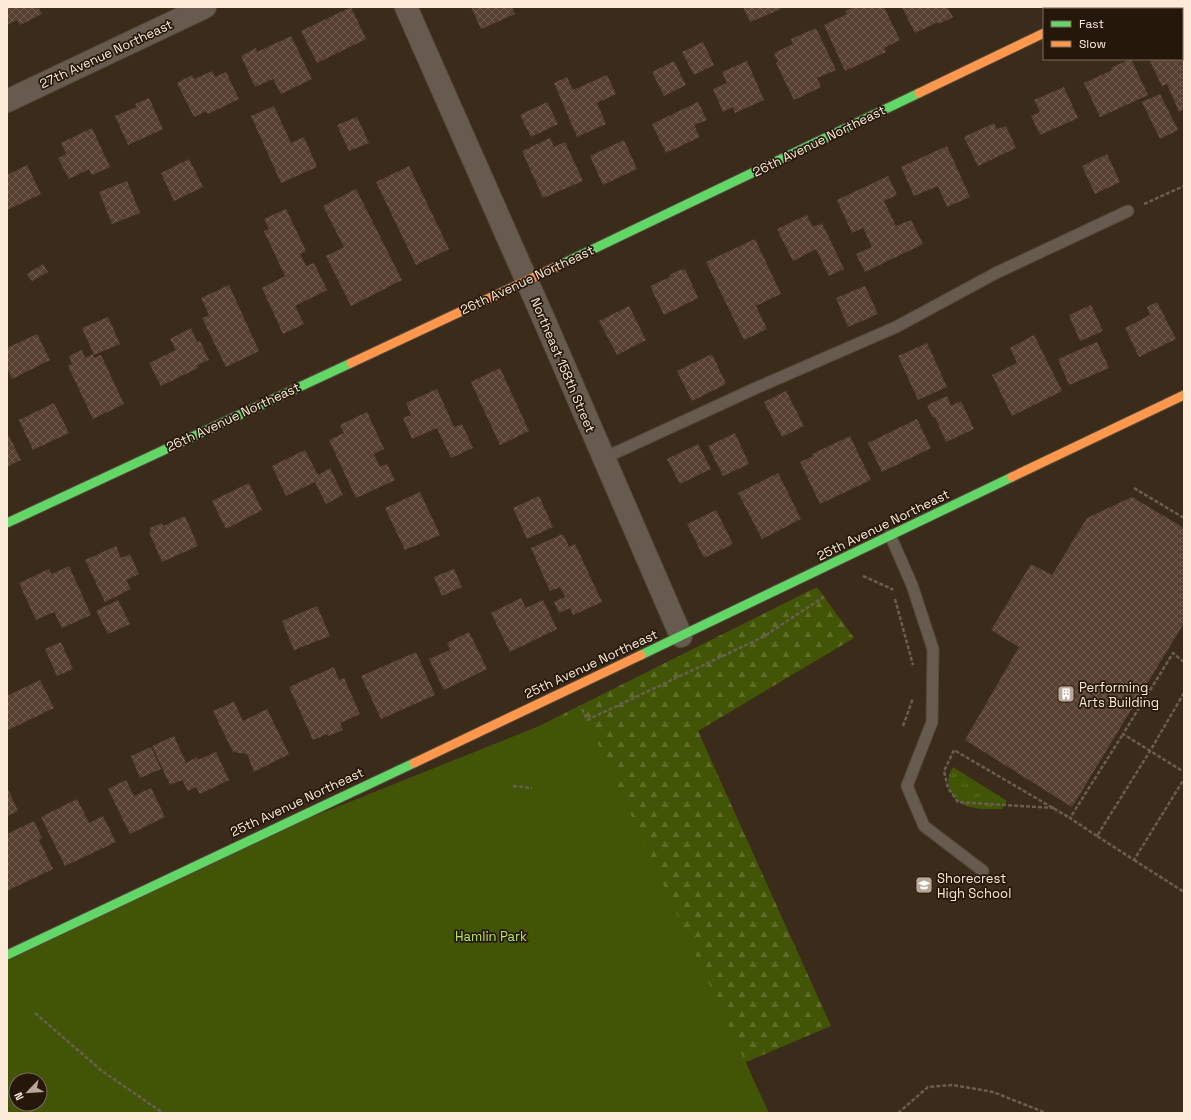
<svg xmlns="http://www.w3.org/2000/svg" width="1191" height="1120" font-family="'Space Grotesk',sans-serif">
	<style>
		.grass { fill: url(#grass-tufts) }
		.forest { fill: url(#forest-firs); fill-rule: evenodd }
		.green { fill: #425405 }
		.building { fill: url(#building-cross-hatch) }
		.lines { fill: none; stroke-linecap: round; stroke-linejoin: round }
		.lane-casing { stroke: #54483b; stroke-width: 13 }
		.street-casing { stroke: #54483b; stroke-width: 24 }
		.fast-casing { stroke: #54483b; stroke-width: 11 }
		.slow-casing { stroke: #54483b; stroke-width: 11 }
		.path { stroke: #695e53; stroke-width: 2.5; stroke-dasharray: 4 2; stroke-linecap: butt }
		.lane { stroke: #675b4f; stroke-width: 11 }
		.street { stroke: #675b4f; stroke-width: 22 }
		.fast { stroke: #63d668; stroke-width: 9 }
		.slow { stroke: #ff974d; stroke-width: 9 }
		.labels { text-anchor: middle; dominant-baseline: central; stroke-width: 3.5; stroke-linejoin: round; paint-order: stroke }
		.street-label { font-size: 13px; fill: #fdebda; stroke: #25180b }
		.poi-label { font-size: 13px; fill: #fdebda; stroke: #25180b; text-anchor: start }
		.park-label { font-size: 13px; fill: #b9e756; stroke: #25180b }
	</style>
	<defs>
		<pattern id="grass-tufts" width="24" height="20" patternUnits="userSpaceOnUse"><rect width="24" height="20" fill="#425405"/><path d="M3 7l-1-3M5 7V3M7 7l1-3M15 17l-1-3M17 17v-4M19 17l1-3" fill="none" stroke="#5e6d29"/></pattern>
		<pattern id="forest-firs" width="22" height="20" patternUnits="userSpaceOnUse"><rect width="22" height="20" fill="#425405"/><path d="M5 1l3.5 6h-7zM16 11l3.5 6h-7z" fill="#5e6d29"/></pattern>
		<pattern id="building-cross-hatch" width="8" height="8" patternUnits="userSpaceOnUse"><rect width="8" height="8" fill="#574031"/><path d="M0 0l8 8M0 8l8-8" fill="none" stroke="#705c4e"/></pattern>
	</defs>
	<rect width="100%" height="100%" fill="#3b2b1a"/>
	<!-- grass -->
	<path class="grass" d="M 953,767 L 1007,801 L 1002,809 C 990,809 976,810 965,805 C 954,801 946,787 949,775 C 950,772 952,769 953,767 Z"/>
	<!-- forest -->
	<path class="forest" d="M 817,587 L 854,638 L 698,731 L 831,1026 L 746,1062 L 765,1113 L 7,1113 L 7,1002 L 537,727 ZM 16,1080 L 40,1080 L 40,1104 L 16,1104 Z"/>
	<!-- green -->
	<path class="green" d="M 582,709 L 769,1113 L 21,1113 L 17,1104 L 40,1104 L 40,1080 L 16,1080 L 16,1102 L 7,1081 L 7,955 L 214,856 Z"/>
	<!-- building -->
	<path class="building" d="M 7,7 L 38,7 L 42,14 L 20,25 L 17,20 L 7,25 Z
		M 351,7 L 366,39 L 317,63 L 301,31 Z
		M 471,7 L 512,7 L 515,14 L 481,29 Z
		M 743,7 L 780,7 L 781,9 L 750,22 Z
		M 854,7 L 884,7 L 900,40 L 884,48 L 886,52 L 845,71 L 824,25 L 847,14 L 845,11 Z
		M 902,7 L 947,7 L 953,17 L 939,24 L 938,22 L 915,33 Z
		M 816,28 L 836,70 L 817,78 L 821,87 L 794,100 L 776,63 L 778,62 L 774,53 L 793,44 L 791,39 Z
		M 291,36 L 312,79 L 281,94 L 273,79 L 255,87 L 241,56 L 256,48 L 257,52 Z
		M 703,42 L 714,65 L 694,75 L 682,52 Z
		M 1184,42 L 1184,109 L 1179,112 L 1167,84 L 1162,86 L 1149,59 L 1182,59 L 1182,43 Z
		M 1130,59 L 1131,59 L 1148,95 L 1100,117 L 1084,83 L 1112,70 L 1111,68 Z
		M 674,61 L 686,85 L 664,96 L 652,72 Z
		M 747,61 L 764,100 L 735,113 L 733,107 L 723,112 L 713,89 L 727,83 L 722,72 Z
		M 212,71 L 215,77 L 226,72 L 239,99 L 208,114 L 206,111 L 194,117 L 177,83 L 192,75 L 194,79 Z
		M 607,75 L 616,94 L 597,103 L 606,124 L 577,137 L 554,83 L 567,77 L 573,90 Z
		M 1064,87 L 1078,118 L 1040,135 L 1031,116 L 1040,112 L 1034,100 Z
		M 1160,94 L 1178,130 L 1160,139 L 1142,102 Z
		M 149,98 L 163,129 L 128,145 L 115,116 L 137,107 L 135,104 Z
		M 547,102 L 558,124 L 531,137 L 520,115 Z
		M 698,102 L 707,120 L 694,125 L 700,137 L 666,153 L 652,124 Z
		M 274,106 L 291,143 L 304,137 L 317,167 L 281,183 L 251,116 Z
		M 357,117 L 369,143 L 349,151 L 337,125 Z
		M 994,123 L 997,129 L 1006,126 L 1016,148 L 978,166 L 964,137 Z
		M 92,128 L 110,167 L 92,175 L 89,169 L 69,179 L 58,158 L 66,154 L 61,143 Z
		M 550,138 L 554,147 L 565,142 L 583,181 L 543,198 L 522,151 Z
		M 624,140 L 637,169 L 603,185 L 590,156 Z
		M 947,146 L 970,197 L 947,207 L 938,186 L 914,196 L 901,167 Z
		M 1107,154 L 1120,182 L 1095,194 L 1082,166 Z
		M 189,159 L 203,187 L 174,201 L 161,173 Z
		M 27,165 L 41,194 L 7,210 L 7,175 Z
		M 409,166 L 449,249 L 416,265 L 376,182 Z
		M 888,176 L 897,195 L 884,201 L 896,226 L 911,220 L 923,244 L 865,272 L 856,254 L 872,247 L 863,228 L 852,233 L 837,200 Z
		M 127,181 L 140,213 L 112,224 L 99,192 Z
		M 356,189 L 402,280 L 351,306 L 326,256 L 344,247 L 323,206 Z
		M 286,209 L 306,251 L 300,254 L 306,266 L 314,263 L 327,290 L 295,306 L 304,324 L 283,334 L 262,288 L 285,276 L 264,231 L 269,229 L 264,219 Z
		M 807,215 L 813,227 L 822,223 L 844,269 L 829,276 L 816,249 L 793,261 L 777,229 Z
		M 755,239 L 781,294 L 756,306 L 767,329 L 744,340 L 706,262 Z
		M 43,264 L 48,272 L 32,281 L 27,274 Z
		M 682,269 L 682,271 L 685,269 L 698,298 L 664,315 L 650,286 L 670,277 L 669,275 Z
		M 229,285 L 259,351 L 226,367 L 202,318 L 209,315 L 201,298 Z
		M 865,286 L 878,314 L 848,327 L 836,298 Z
		M 1157,302 L 1176,339 L 1139,357 L 1125,328 L 1150,315 L 1147,307 Z
		M 1091,305 L 1103,331 L 1080,341 L 1069,315 Z
		M 629,306 L 646,340 L 617,355 L 599,321 Z
		M 108,317 L 120,344 L 94,355 L 82,328 Z
		M 191,328 L 197,342 L 200,341 L 209,360 L 197,365 L 198,368 L 161,386 L 149,363 L 176,350 L 170,339 Z
		M 37,334 L 50,360 L 12,379 L 7,368 L 7,348 Z
		M 1034,335 L 1062,391 L 1012,416 L 992,375 L 1017,363 L 1010,348 Z
		M 1097,342 L 1109,368 L 1069,385 L 1058,359 Z
		M 927,343 L 947,387 L 918,400 L 898,356 Z
		M 82,350 L 85,358 L 93,354 L 94,358 L 101,355 L 124,404 L 93,419 L 68,366 L 72,364 L 69,356 Z
		M 712,354 L 726,384 L 692,401 L 677,371 Z
		M 500,368 L 529,431 L 500,445 L 471,382 Z
		M 437,389 L 454,427 L 462,424 L 473,448 L 451,458 L 437,428 L 412,439 L 403,418 L 411,415 L 406,403 Z
		M 786,391 L 804,426 L 782,437 L 764,402 Z
		M 947,396 L 951,406 L 961,401 L 974,429 L 946,442 L 935,417 L 933,418 L 927,405 Z
		M 54,403 L 69,433 L 33,450 L 19,420 Z
		M 367,412 L 384,449 L 374,454 L 380,467 L 387,464 L 395,480 L 356,498 L 329,440 L 344,433 L 340,425 Z
		M 917,419 L 931,448 L 882,472 L 868,443 Z
		M 7,432 L 21,460 L 7,467 Z
		M 735,433 L 749,464 L 723,476 L 708,446 Z
		M 850,436 L 871,480 L 820,504 L 800,462 L 813,456 L 812,454 Z
		M 698,444 L 711,469 L 680,484 L 667,459 Z
		M 305,450 L 318,475 L 330,468 L 343,495 L 326,504 L 315,482 L 286,496 L 272,466 Z
		M 778,473 L 801,519 L 762,539 L 738,493 Z
		M 249,483 L 262,510 L 226,529 L 212,501 Z
		M 420,492 L 440,535 L 405,550 L 385,508 Z
		M 539,496 L 553,527 L 527,539 L 513,508 Z
		M 1132,497 L 1184,528 L 1184,623 L 1072,807 L 965,740 L 1019,647 L 991,630 L 1031,564 L 1052,575 L 1087,518 Z
		M 716,510 L 733,544 L 704,558 L 687,524 Z
		M 185,516 L 198,546 L 162,562 L 149,532 L 151,531 L 150,528 L 162,523 L 163,526 Z
		M 563,534 L 569,547 L 575,544 L 602,602 L 573,615 L 570,608 L 559,613 L 554,602 L 565,597 L 560,587 L 550,591 L 531,548 Z
		M 116,546 L 121,558 L 130,554 L 139,574 L 126,580 L 131,589 L 105,602 L 85,560 Z
		M 69,566 L 91,615 L 62,628 L 54,612 L 36,620 L 19,583 L 49,569 L 52,574 Z
		M 454,569 L 462,587 L 442,596 L 434,577 Z
		M 521,598 L 526,608 L 543,600 L 557,629 L 510,652 L 491,613 Z
		M 118,600 L 130,624 L 108,634 L 96,611 Z
		M 317,606 L 330,636 L 294,650 L 282,621 Z
		M 469,632 L 487,669 L 444,690 L 429,659 L 450,650 L 447,643 Z
		M 61,642 L 73,669 L 57,676 L 45,649 Z
		M 416,652 L 435,695 L 381,719 L 361,676 Z
		M 334,667 L 339,680 L 344,678 L 360,714 L 340,723 L 343,730 L 328,736 L 327,734 L 313,740 L 289,687 Z
		M 40,680 L 54,708 L 8,730 L 7,727 L 7,696 Z
		M 234,702 L 243,721 L 267,709 L 289,754 L 254,772 L 247,754 L 233,752 L 213,711 Z
		M 174,736 L 186,763 L 197,757 L 198,760 L 216,752 L 229,780 L 200,794 L 196,787 L 188,791 L 182,780 L 170,785 L 152,746 Z
		M 151,747 L 161,769 L 140,778 L 131,756 Z
		M 126,780 L 134,796 L 151,788 L 165,817 L 130,834 L 108,789 Z
		M 7,787 L 18,811 L 7,816 Z
		M 77,799 L 89,823 L 103,816 L 116,842 L 65,866 L 41,817 Z
		M 34,821 L 42,838 L 39,840 L 53,869 L 7,891 L 7,838 L 9,837 L 7,834 Z"/>
	<g class="lines">
		<!-- lane casing -->
		<g class="lane-casing">
			<path id="lane" d="M 604,458 L 756,388 L 896,327 L 996,273 L 1128,211
				M 890,535 L 912,585 L 933,649 L 932,722 L 907,786 L 924,826 L 983,871"/>
		</g>
		<!-- street casing -->
		<g class="street-casing">
			<path id="street" d="M 406,7 L 542,315 L 681,636
				M 1094,9 L 1098,7
				M 7,101 L 205,7"/>
		</g>
		<!-- fast casing -->
		<g class="fast-casing">
			<path id="fast" d="M 560,265 L 919,93
				M 7,523 L 351,363
				M 641,655 L 1012,477
				M 7,955 L 414,763"/>
		</g>
		<!-- slow casing -->
		<g class="slow-casing">
			<path id="slow" d="M 919,93 L 1044,33
				M 351,363 L 560,265
				M 1012,477 L 1184,395
				M 414,763 L 641,655"/>
		</g>
		<!-- path -->
		<path class="path" d="M 1144,204 L 1184,186
			M 1134,488 L 1184,518
			M 863,576 L 892,589 L 893,590
			M 895,599 L 913,665
			M 1184,662 L 1173,653 L 1123,734 L 1184,772
			M 1184,693 L 1150,751 L 1097,836 L 1134,860 L 1184,779
			M 582,709 L 587,720 L 763,637 L 825,596
			M 903,726 L 913,698
			M 513,786 L 532,788
			M 1054,808 L 958,802 L 948,788 L 944,771 L 954,750 L 1070,818
			M 1097,836 L 1070,818 L 1123,734
			M 1134,860 L 1184,892
			M 35,1013 L 102,1071 L 163,1113
			M 898,1113 L 928,1087 L 953,1085 L 993,1092 L 1046,1113"/>
		<!-- lane -->
		<use href="#lane" class="lane"/>
		<!-- street -->
		<use href="#street" class="street"/>
		<!-- fast -->
		<use href="#fast" class="fast"/>
		<!-- slow -->
		<use href="#slow" class="slow"/>
	</g>
	<!-- icons -->
	<defs>
		<g id="building-square" transform="scale(0.9)"><rect x="-9" y="-9" width="18" height="18" rx="4" fill="#b9a897" stroke="#25180b"/><path d="M-4-6H4V6H1V3H-1V6H-4ZM-2.5-4.3h1.7v1.8h-1.7ZM.8-4.3h1.7v1.8H.8ZM-2.5-1h1.7V.8h-1.7ZM.8-1h1.7V.8H.8Z" fill="#fff"/></g>
		<g id="school-square" transform="scale(0.9)"><rect x="-9" y="-9" width="18" height="18" rx="4" fill="#b9a897" stroke="#25180b"/><path d="M0-5L7-2L0 1L-7-2ZM-4 1L0 2.5L4 1V4Q0 6-4 4Z" fill="#fff"/></g>
	</defs>
	<g fill-rule="evenodd">
		<use href="#building-square" x="1066" y="694"/>
		<use href="#school-square" x="924" y="885"/>
	</g>
	<g class="labels">
		<!-- street labels -->
		<g class="street-label">
			<text transform="translate(106 54) rotate(-25)">27th Avenue Northeast</text>
			<text transform="translate(819 141) rotate(-26)">26th Avenue Northeast</text>
			<text transform="translate(527 280) rotate(-25)">26th Avenue Northeast</text>
			<text transform="translate(563 365) rotate(67)">Northeast 158th Street</text>
			<text transform="translate(233 417) rotate(-25)">26th Avenue Northeast</text>
			<text transform="translate(883 525) rotate(-26)">25th Avenue Northeast</text>
			<text transform="translate(591 664) rotate(-25)">25th Avenue Northeast</text>
			<text transform="translate(297 802) rotate(-25)">25th Avenue Northeast</text>
		</g>
		<!-- poi labels -->
		<g class="poi-label">
			<text x="1079" y="687">Performing<tspan x="1079" dy="15">Arts Building</tspan></text>
			<text x="937" y="878">Shorecrest<tspan x="937" dy="15">High School</tspan></text>
		</g>
		<!-- park labels -->
		<g class="park-label">
			<text x="491" y="936">Hamlin Park</text>
		</g>
	</g>
	<!-- border -->
	<rect width="1191" height="1120" fill="none" stroke="#fdebda" stroke-width="16"/>
	<!-- legend -->
	<rect x="1043" y="8" width="140" height="52" fill="#25180b" stroke="#7b6c5e"/>
	<rect x="1051" y="21" width="20" height="6" fill="#63d668" stroke="#7b6c5e"/>
	<text x="1079" y="28" font-size="12" fill="#fdebda">Fast</text>
	<rect x="1051" y="41" width="20" height="6" fill="#ff974d" stroke="#7b6c5e"/>
	<text x="1079" y="48" font-size="12" fill="#fdebda">Slow</text>
	<!-- north arrow -->
	<g transform="translate(28 1092) rotate(245)"><circle r="19" fill="#25180b" stroke="#7b6c5e"/>
	<path d="M0-3L7 15L0 10L-7 15Z" fill="#b9a897"/>
	<text y="-6" font-size="11" font-weight="bold" text-anchor="middle" fill="#fdebda">N</text>
	</g>
</svg>
